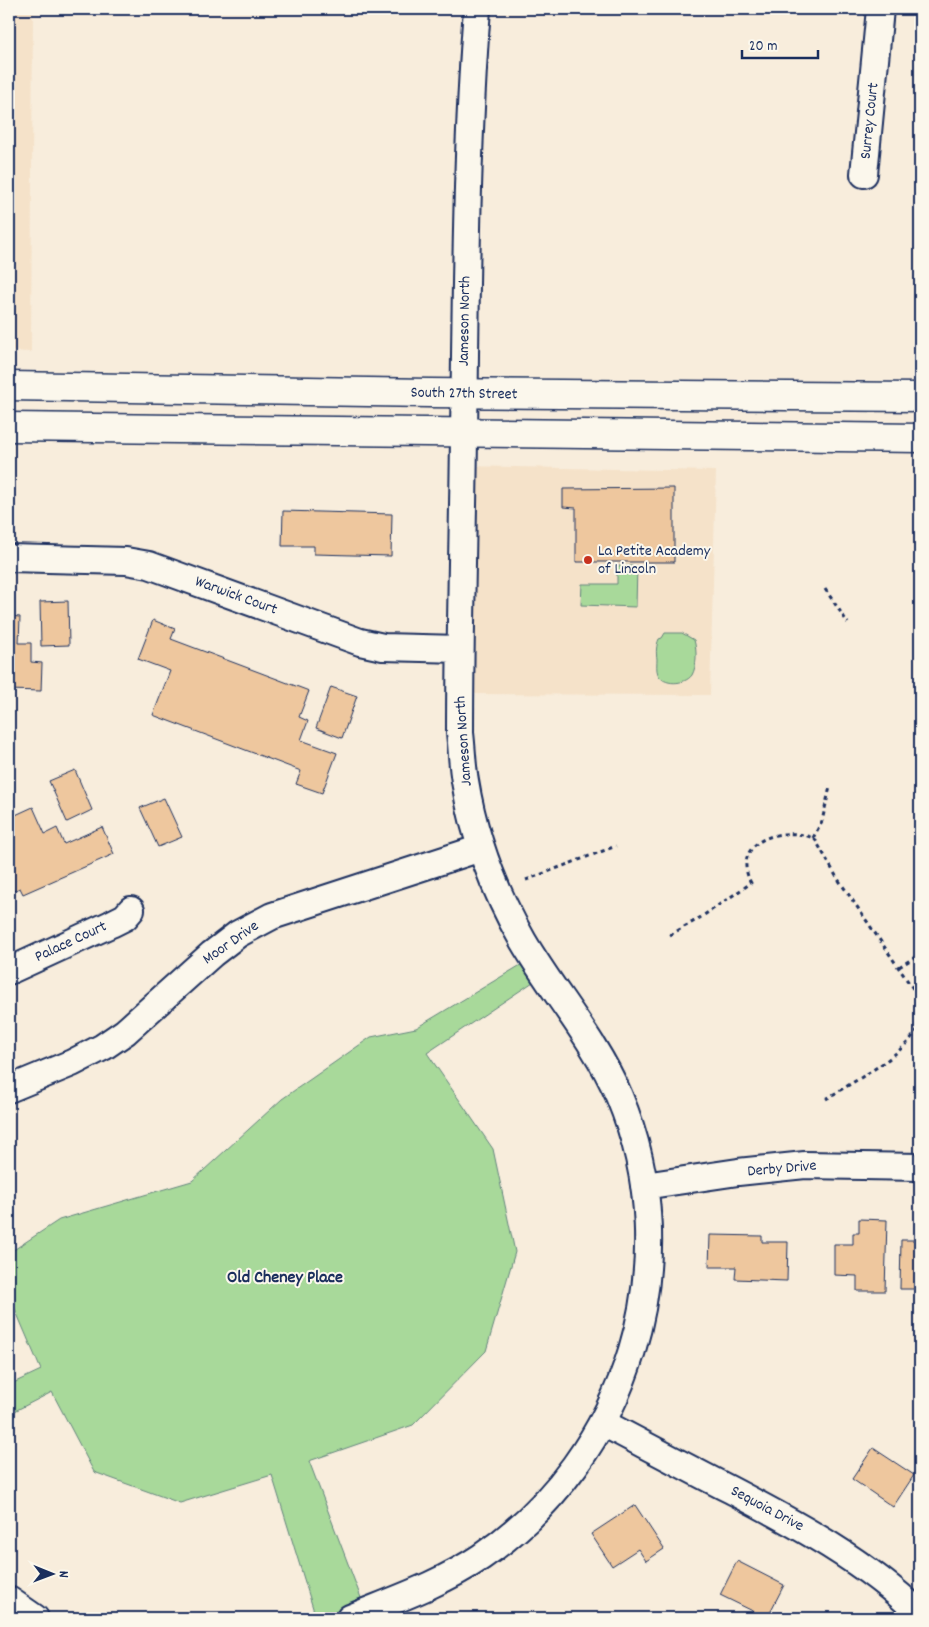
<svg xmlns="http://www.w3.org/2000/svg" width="929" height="1627" font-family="Dekko,sans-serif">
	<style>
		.built { fill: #f5e2c9 }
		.green { fill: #a8d99a; stroke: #62847c }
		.building { fill: #eec79e; stroke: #1b2f5e }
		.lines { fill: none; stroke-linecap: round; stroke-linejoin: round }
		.minor-casing { stroke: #1b2f5e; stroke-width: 30 }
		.secondary-casing { stroke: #1b2f5e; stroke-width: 31 }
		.path { stroke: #1b2f5e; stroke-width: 3; stroke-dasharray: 4 4; stroke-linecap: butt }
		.minor { stroke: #fbf7ec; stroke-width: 26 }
		.secondary { stroke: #fbf7ec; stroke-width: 28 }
		.poi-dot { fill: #c8321e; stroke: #fbf7ec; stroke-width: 2 }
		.labels { text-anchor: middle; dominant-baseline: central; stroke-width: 4; stroke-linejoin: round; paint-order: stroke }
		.street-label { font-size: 16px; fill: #1b2f5e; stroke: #fbf7ec }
		.poi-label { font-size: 16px; fill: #1b2f5e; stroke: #fbf7ec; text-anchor: start }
		.neighbourhood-label { font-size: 18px; font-weight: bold; fill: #1b2f5e; stroke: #fbf7ec }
	</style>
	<rect width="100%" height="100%" fill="#f8eddc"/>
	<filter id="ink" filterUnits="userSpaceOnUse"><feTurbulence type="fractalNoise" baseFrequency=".02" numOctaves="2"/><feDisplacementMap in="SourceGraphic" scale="10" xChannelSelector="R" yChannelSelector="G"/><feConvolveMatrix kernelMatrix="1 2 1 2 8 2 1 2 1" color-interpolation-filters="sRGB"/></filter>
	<g filter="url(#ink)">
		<!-- built -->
		<path class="built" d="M 9,9 L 33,9 L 31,352 L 9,351 Z
			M 463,466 L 716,471 L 710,695 L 460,694 Z"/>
		<!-- green -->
		<path class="green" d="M 617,566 L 637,566 L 636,607 L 581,605 L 582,584 L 617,584 Z
			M 665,633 L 682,633 L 694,640 C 697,650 697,666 692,675 C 685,685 663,686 658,674 C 656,670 657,663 657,659 C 656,652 656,646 659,639 L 662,638 Z
			M 534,957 L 545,974 L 427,1053 L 493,1149 L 515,1252 L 486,1351 L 413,1425 L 309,1461 L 366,1611 L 350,1618 L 316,1618 L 272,1475 L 180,1503 L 94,1472 L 52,1392 L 9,1414 L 9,1385 L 41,1370 L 9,1295 L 9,1253 L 59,1220 L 192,1181 L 282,1099 L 371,1037 L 416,1028 Z"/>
		<!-- building -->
		<path class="building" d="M 9,116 L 13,116 L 10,298 L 9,298 Z
			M 674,488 L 674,562 L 576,562 L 576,508 L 563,507 L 563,489 Z
			M 283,511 L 392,514 L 391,556 L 314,554 L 314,546 L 282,546 Z
			M 68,601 L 69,645 L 41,646 L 40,602 Z
			M 9,616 L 20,617 L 19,643 L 31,643 L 31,662 L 42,663 L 41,691 L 9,690 Z
			M 153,620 L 175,629 L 171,639 L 309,691 L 299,717 L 308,721 L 301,740 L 337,753 L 322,793 L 296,784 L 301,771 L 153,715 L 170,671 L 138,659 Z
			M 331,687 L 357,696 L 342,738 L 316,728 Z
			M 75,770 L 92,810 L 67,822 L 49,781 Z
			M 164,798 L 182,837 L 158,847 L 140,808 Z
			M 33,807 L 45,834 L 57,828 L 64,844 L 102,827 L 114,854 L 23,894 L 20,888 L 9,893 L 9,818 Z
			M 859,1219 L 887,1220 L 885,1291 L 857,1291 L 857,1276 L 834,1275 L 834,1244 L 853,1244 L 853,1233 L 859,1233 Z
			M 710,1235 L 762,1236 L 762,1242 L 788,1242 L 787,1281 L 735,1279 L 736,1267 L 709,1267 Z
			M 901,1240 L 920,1240 L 920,1289 L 900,1289 Z
			M 873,1448 L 914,1475 L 893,1507 L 852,1479 Z
			M 635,1505 L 664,1549 L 646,1561 L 638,1549 L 612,1566 L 591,1534 Z
			M 737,1561 L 784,1585 L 767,1618 L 720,1595 Z"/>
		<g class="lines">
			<!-- minor casing -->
			<g class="minor-casing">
				<path id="minor" d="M 864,174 L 880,9
					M 9,558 L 126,561 L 149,565 L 360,642 L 383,647 L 460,649
					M 9,971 L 111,924 L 125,917 L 131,910
					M 9,1089 L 72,1063 L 103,1047 L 125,1032 L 212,954 L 238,934 L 272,916 L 481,848
					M 644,1186 L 738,1172 L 805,1165 L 920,1167
					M 603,1423 C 645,1445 688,1468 731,1490 C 798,1525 865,1561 920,1614
					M 9,1600 L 35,1618
					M 350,1618 C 394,1600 441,1584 481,1557 C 629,1456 689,1262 619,1096 C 595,1040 554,994 523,941 C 495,892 474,837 465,781 C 462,765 462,749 460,733 C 460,633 463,534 464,435 C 466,293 466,151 477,9"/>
			</g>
			<!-- secondary casing -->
			<g class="secondary-casing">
				<path id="secondary" d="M 9,386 L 429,393 L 920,397
					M 9,427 L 920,438"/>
			</g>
			<!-- path -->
			<path class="path" d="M 825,589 L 848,623
				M 813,838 L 822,821 L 830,787
				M 526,880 L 616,846
				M 670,935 L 698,919 L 751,883 C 729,841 784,824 815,839 L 836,876 L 920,999
				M 899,967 L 920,954
				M 826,1099 C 857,1079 901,1058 920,1026"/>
			<!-- minor -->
			<use href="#minor" class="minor"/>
			<!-- secondary -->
			<use href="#secondary" class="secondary"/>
		</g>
	</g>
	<!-- markers -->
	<circle class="poi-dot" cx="588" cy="560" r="5"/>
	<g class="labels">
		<!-- street labels -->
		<g class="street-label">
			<text transform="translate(870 121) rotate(-84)">Surrey Court</text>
			<text transform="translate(465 321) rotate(-89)">Jameson North</text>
			<text transform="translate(464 394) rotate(1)">South 27th Street</text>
			<text transform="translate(236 596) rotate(20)">Warwick Court</text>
			<text transform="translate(464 741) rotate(-94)">Jameson North</text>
			<text transform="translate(71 942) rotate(-25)">Palace Court</text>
			<text transform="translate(231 943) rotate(-35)">Moor Drive</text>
			<text transform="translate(782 1169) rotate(-5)">Derby Drive</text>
			<text transform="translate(767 1509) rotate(28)">Sequoia Drive</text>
		</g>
		<!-- poi labels -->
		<g class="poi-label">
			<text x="598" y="551">La Petite Academy<tspan x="598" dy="18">of Lincoln</tspan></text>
		</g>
		<!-- neighbourhood labels -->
		<g class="neighbourhood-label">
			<text x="285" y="1278">Old Cheney Place</text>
		</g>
	</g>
	<!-- margin -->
	<rect width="929" height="1627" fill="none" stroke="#fbf7ec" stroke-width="30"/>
	<rect x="15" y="15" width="899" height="1597" fill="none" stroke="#1b2f5e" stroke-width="2" filter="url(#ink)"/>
	<!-- north arrow -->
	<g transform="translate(52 1574) rotate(91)" stroke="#fbf7ec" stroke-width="4" paint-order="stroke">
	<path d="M0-4L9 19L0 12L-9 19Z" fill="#1b2f5e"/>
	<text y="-8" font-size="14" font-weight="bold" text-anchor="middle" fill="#1b2f5e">N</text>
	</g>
	<!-- scale -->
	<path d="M742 50v8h76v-8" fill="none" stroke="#1b2f5e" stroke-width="2.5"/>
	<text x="749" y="50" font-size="15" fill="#1b2f5e" stroke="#fbf7ec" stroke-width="4" paint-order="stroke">20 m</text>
</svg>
